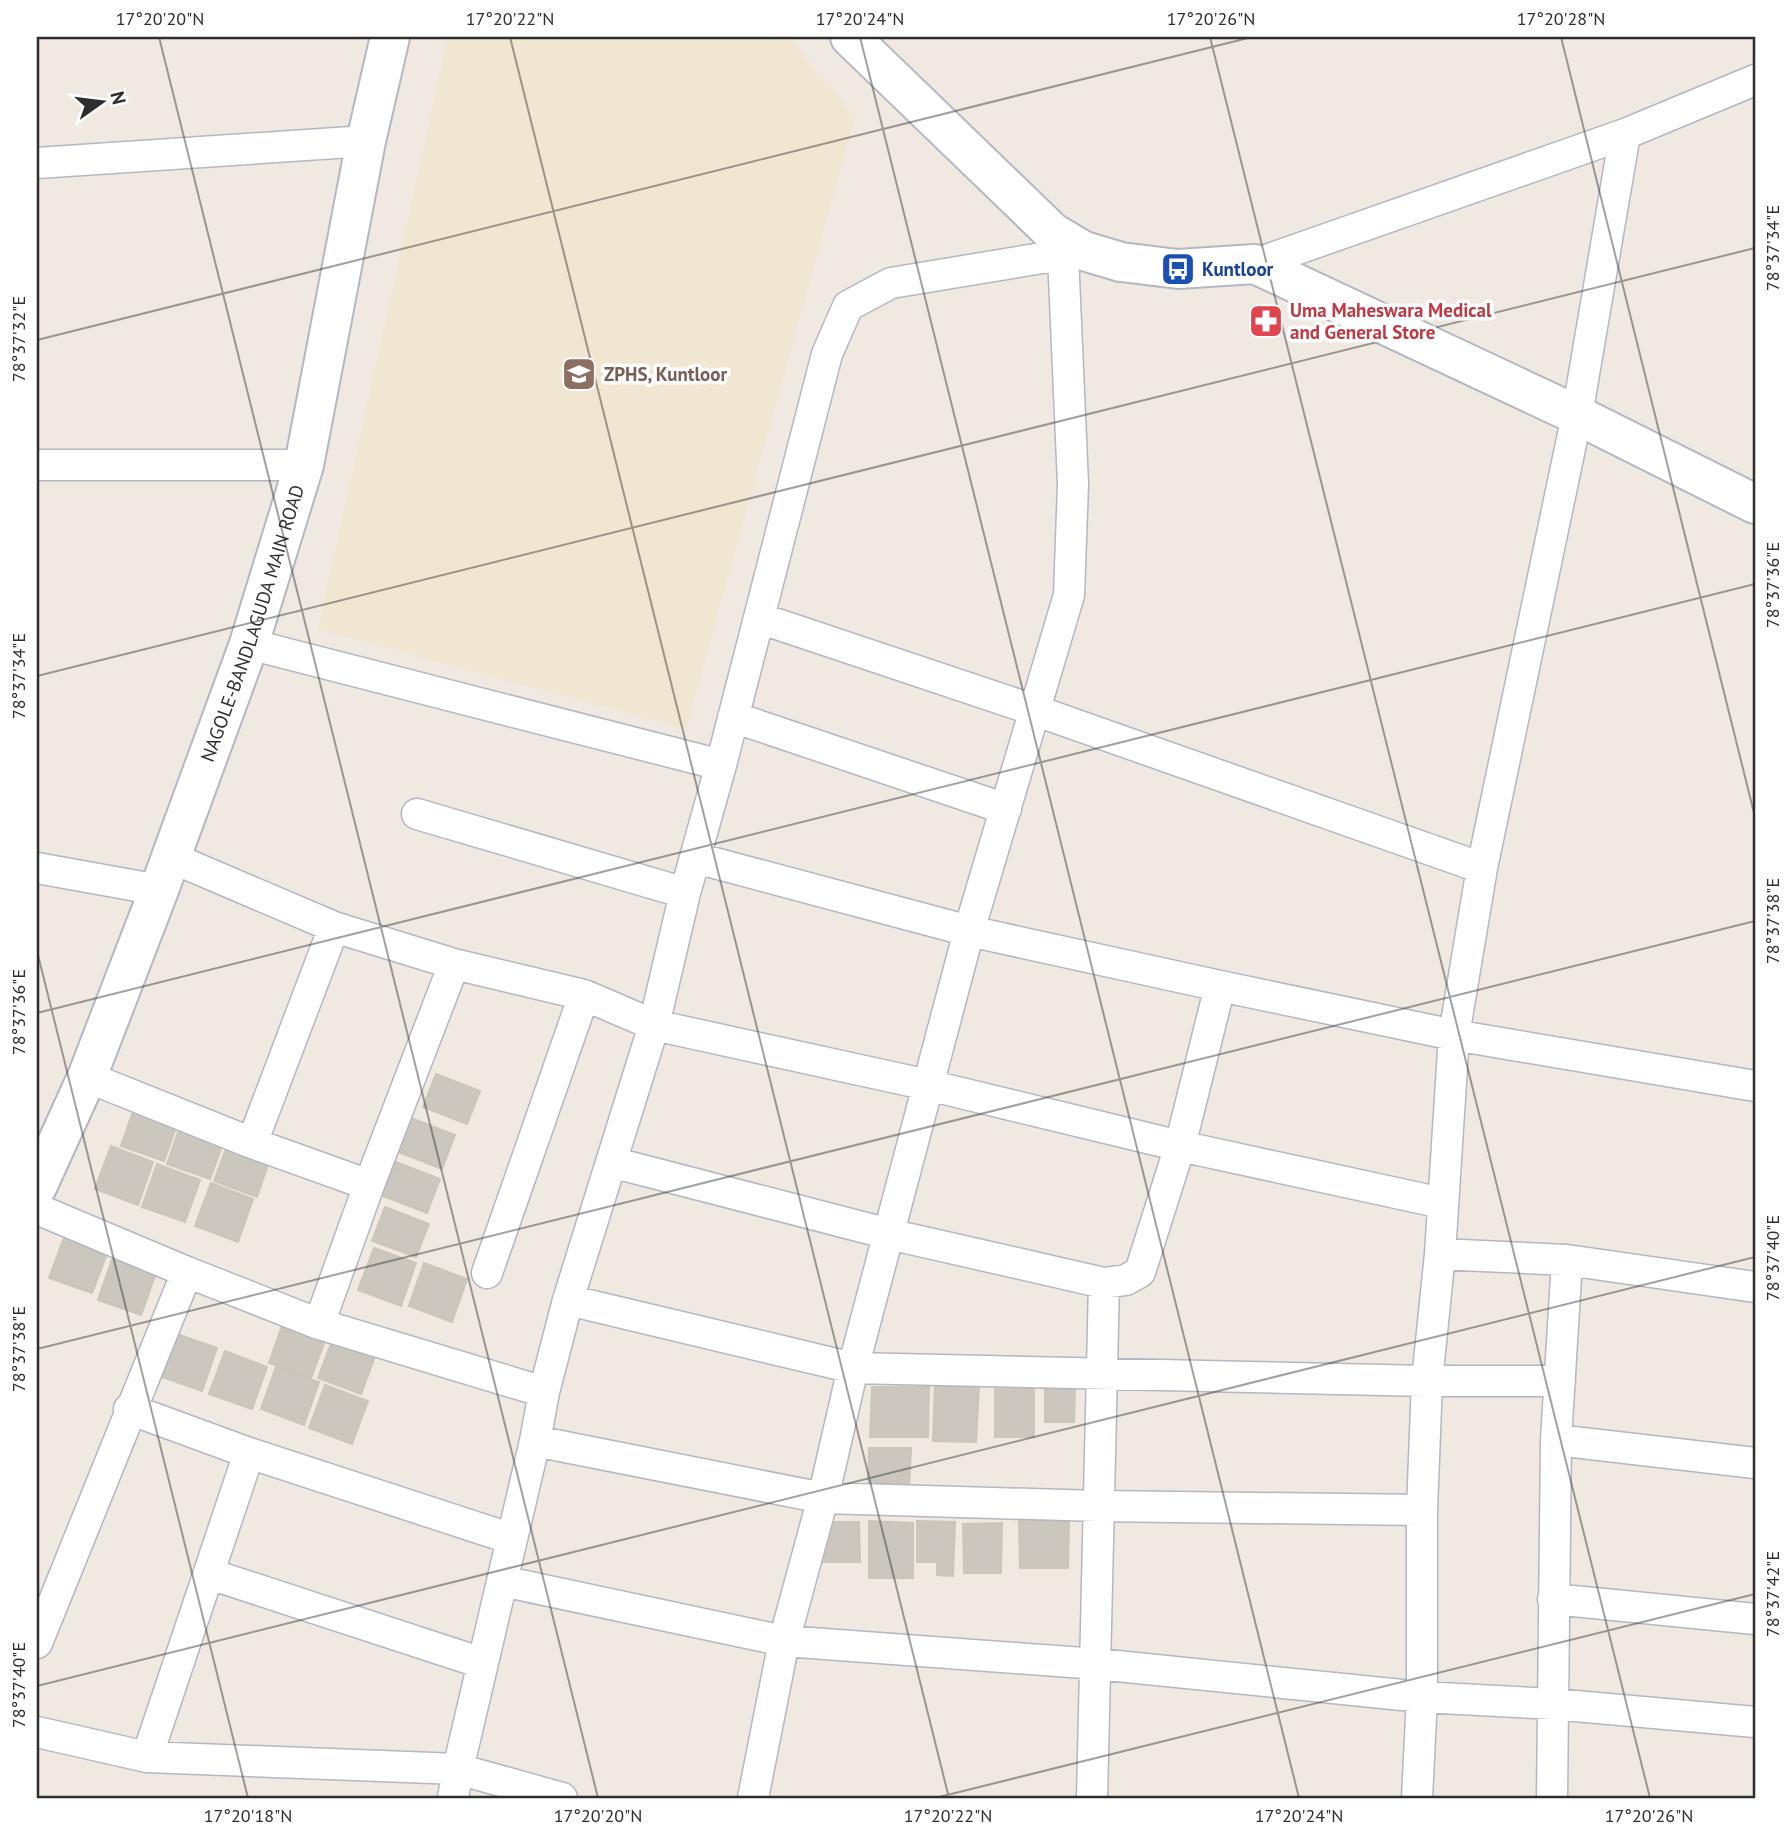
<svg xmlns="http://www.w3.org/2000/svg" width="1792" height="1835" font-family="'PT Sans',sans-serif">
	<style>
		.education { fill: #f0e6d1 }
		.building { fill: #cbc7bf; stroke: #cbc5ba; stroke-width: 2 }
		.lines { fill: none; stroke-linecap: round; stroke-linejoin: round }
		.street-casing { stroke: #b4b7c1; stroke-width: 33 }
		.secondary-casing { stroke: #b4b7c1; stroke-width: 42 }
		.street { stroke: #fff; stroke-width: 30 }
		.secondary { stroke: #fff; stroke-width: 38 }
		.ticks { fill: none; stroke: #2e2e2e; stroke-width: 2; stroke-opacity: 0.45 }
		.labels { text-anchor: middle; dominant-baseline: central; stroke-width: 7; stroke-linejoin: round; paint-order: stroke }
		.transit-label { font-size: 19px; font-weight: bold; fill: #164399; stroke: #fff; text-anchor: start }
		.health-label { font-size: 19px; font-weight: bold; fill: #be3a42; stroke: #fff; text-anchor: start }
		.education-label { font-size: 19px; font-weight: bold; fill: #785e54; stroke: #fff; text-anchor: start }
		.street-label { font-size: 19px; fill: #2e2e2e; stroke: #fff }
		.neatline { fill: none; stroke: #2e2e2e; stroke-width: 2.5 }
		.ticks-label { font-size: 18px; text-anchor: middle; fill: #2e2e2e }
	</style>
	<rect width="100%" height="100%" fill="#efe9e1"/>
	<!-- education -->
	<path class="education" d="M 448,37 L 789,37 L 855,118 L 686,729 L 318,629 Z"/>
	<!-- building -->
	<path class="building" d="M 436,1074 L 480,1091 L 467,1124 L 423,1107 Z
		M 136,1103 L 179,1119 L 164,1161 L 121,1146 Z
		M 411,1118 L 455,1135 L 442,1169 L 398,1152 Z
		M 182,1121 L 225,1137 L 210,1179 L 167,1164 Z
		M 230,1138 L 272,1153 L 257,1197 L 214,1181 Z
		M 111,1146 L 153,1162 L 138,1205 L 95,1189 Z
		M 396,1162 L 440,1179 L 427,1213 L 383,1196 Z
		M 157,1164 L 200,1180 L 185,1222 L 142,1207 Z
		M 211,1183 L 253,1199 L 238,1242 L 195,1226 Z
		M 385,1207 L 429,1224 L 416,1257 L 372,1241 Z
		M 65,1235 L 108,1251 L 92,1293 L 49,1278 Z
		M 374,1248 L 416,1263 L 401,1306 L 358,1290 Z
		M 113,1257 L 156,1273 L 141,1315 L 98,1300 Z
		M 424,1263 L 467,1279 L 452,1322 L 409,1306 Z
		M 284,1320 L 327,1335 L 311,1378 L 269,1363 Z
		M 174,1333 L 217,1348 L 202,1391 L 159,1376 Z
		M 334,1336 L 377,1351 L 361,1394 L 318,1378 Z
		M 225,1351 L 267,1367 L 252,1409 L 209,1394 Z
		M 276,1367 L 319,1382 L 304,1425 L 261,1409 Z
		M 935,1384 L 979,1386 L 976,1442 L 933,1441 Z
		M 325,1385 L 368,1401 L 352,1444 L 309,1428 Z
		M 872,1387 L 929,1387 L 928,1437 L 870,1437 Z
		M 1045,1387 L 1075,1388 L 1074,1422 L 1045,1422 Z
		M 995,1389 L 1034,1389 L 1034,1437 L 995,1437 Z
		M 869,1448 L 911,1448 L 909,1489 L 868,1489 Z
		M 869,1521 L 913,1523 L 913,1578 L 869,1578 Z
		M 917,1521 L 955,1522 L 953,1576 L 937,1575 L 937,1562 L 917,1562 Z
		M 1019,1521 L 1069,1521 L 1068,1568 L 1020,1568 Z
		M 821,1522 L 859,1522 L 860,1562 L 820,1562 Z
		M 1002,1523 L 1001,1573 L 964,1573 L 963,1524 Z"/>
	<g class="lines">
		<!-- street casing -->
		<g class="street-casing">
			<path id="street" d="M 37,163 L 366,141
				M 1255,264 L 1625,134 L 1755,80
				M 37,465 L 304,465
				M 759,618 L 1034,710 L 1482,868
				M 249,644 L 721,765
				M 733,717 L 1006,809
				M 417,814 L 685,893
				M 170,857 L 334,927 L 454,964 L 584,995 L 654,1025 L 928,1085 L 1180,1146 L 1442,1203
				M 696,858 L 969,931 L 1220,986 L 1454,1035 L 1755,1086
				M 37,868 L 159,890
				M 87,1077 L 252,1143 L 369,1185
				M 252,1143 L 334,927
				M 611,1162 L 889,1234 L 1104,1283 L 1126,1280 L 1140,1272 L 1180,1146 L 1220,986
				M 37,1209 L 187,1272 L 319,1324 L 544,1392
				M 1440,1254 L 1567,1260 L 1755,1287
				M 487,1273 L 584,995
				M 568,1300 L 853,1368 L 1427,1381 L 1560,1381
				M 319,1324 L 369,1185 L 454,964
				M 129,1409 L 249,1453 L 512,1539
				M 1556,1440 L 1755,1463
				M 535,1441 L 823,1498 L 1098,1506 L 1422,1510
				M 210,1574 L 482,1663
				M 502,1581 L 784,1641 L 1097,1664 L 1422,1697 L 1553,1704 L 1755,1722
				M 1553,1599 L 1755,1619
				M 37,1643 L 187,1272
				M 37,1732 L 147,1757 L 458,1769 L 562,1798
				M 147,1757 L 249,1453
				M 453,1798 L 458,1769 L 535,1441 L 544,1392 L 568,1300 L 654,1025 L 685,893 L 721,765 L 827,354 L 848,306 L 891,283 L 1084,251
				M 753,1798 L 784,1641 L 823,1498 L 853,1368 L 969,931 L 1069,595 L 1073,484 L 1063,255
				M 1092,1798 L 1104,1283
				M 1417,1798 L 1422,1697 L 1422,1510 L 1427,1381 L 1440,1254 L 1454,1035 L 1482,868 L 1577,415 L 1625,134
				M 1552,1798 L 1556,1440 L 1567,1260"/>
		</g>
		<!-- secondary casing -->
		<g class="secondary-casing">
			<g id="secondary">
				<path d="M 850,37 L 1052,232 L 1084,251 L 1121,262 L 1178,269 L 1255,264 L 1577,415 L 1755,504"/>
				<path id="s1" d="M 37,1187 L 87,1077 L 159,890 L 249,644 L 304,465 L 366,141 L 390,37"/>
			</g>
		</g>
		<!-- street -->
		<use href="#street" class="street"/>
		<!-- secondary -->
		<use href="#secondary" class="secondary"/>
	</g>
	<!-- ticks -->
	<path class="ticks" d="M 159,37 L 598,1798M 510,37 L 949,1798M 860,37 L 1299,1798M 1210,37 L 1650,1798M 1561,37 L 1755,817M 37,340 L 1252,37M 37,676 L 1755,248M 37,951 L 248,1798M 37,1013 L 1755,584M 37,1349 L 1755,921M 37,1686 L 1755,1257M 935,1798 L 1755,1594"/>
	<!-- icons -->
	<defs>
		<g id="bus-square" transform="scale(1.75)"><rect x="-9" y="-9" width="18" height="18" rx="4" fill="#1a4fb4" stroke="#fff"/><path d="M-5-6H5V4H4V6H2V4H-2V6H-4V4H-5ZM-3.5-4V0h7V-4ZM-3.5 1.2v1.5H-2V1.2ZM2 1.2v1.5H3.5V1.2Z" fill="#fff"/></g>
		<g id="pharmacy-square" transform="scale(1.75)"><rect x="-9" y="-9" width="18" height="18" rx="4" fill="#e0444e" stroke="#fff"/><path d="M-2-6h4v4h4v4h-4v4h-4v-4h-4v-4h4Z" fill="#fff"/></g>
		<g id="school-square" transform="scale(1.75)"><rect x="-9" y="-9" width="18" height="18" rx="4" fill="#8d6e63" stroke="#fff"/><path d="M0-5L7-2L0 1L-7-2ZM-4 1L0 2.5L4 1V4Q0 6-4 4Z" fill="#fff"/></g>
	</defs>
	<g fill-rule="evenodd">
		<use href="#bus-square" x="1178" y="269"/>
		<use href="#pharmacy-square" x="1266" y="321"/>
		<use href="#school-square" x="579" y="374"/>
	</g>
	<g class="labels">
		<!-- transit labels -->
		<g class="transit-label">
			<text x="1202" y="269">Kuntloor</text>
		</g>
		<!-- health labels -->
		<g class="health-label">
			<text x="1290" y="310">Uma Maheswara Medical<tspan x="1290" dy="22">and General Store</tspan></text>
		</g>
		<!-- education labels -->
		<g class="education-label">
			<text x="604" y="374">ZPHS, Kuntloor</text>
		</g>
		<!-- street labels -->
		<g class="street-label">
			<text stroke="none"><textPath href="#s1" startOffset="604">NAGOLE-BANDLAGUDA MAIN ROAD</textPath></text>
		</g>
	</g>
	<!-- border -->
	<rect width="1792" height="1835" fill="none" stroke="#ffffff" stroke-width="77"/>
	<!-- north arrow -->
	<g transform="translate(102 102) rotate(76)" stroke="#ffffff" stroke-width="5" paint-order="stroke">
	<path d="M0-5L12 26L0 18L-12 26Z" fill="#2e2e2e"/>
	<text y="-10" font-size="19" font-weight="bold" text-anchor="middle" fill="#2e2e2e">N</text>
	</g>
	<rect x="38" y="38" width="1716" height="1759" class="neatline"/>
	<g class="ticks-label">
		<text x="160" y="25">17°20'20"N</text>
		<text x="510" y="25">17°20'22"N</text>
		<text x="860" y="25">17°20'24"N</text>
		<text x="1211" y="25">17°20'26"N</text>
		<text x="1561" y="25">17°20'28"N</text>
		<text transform="translate(1773 248) rotate(-90)" y="6">78°37'34"E</text>
		<text transform="translate(19 339) rotate(-90)" y="6">78°37'32"E</text>
		<text transform="translate(1773 585) rotate(-90)" y="6">78°37'36"E</text>
		<text transform="translate(19 676) rotate(-90)" y="6">78°37'34"E</text>
		<text transform="translate(1773 921) rotate(-90)" y="6">78°37'38"E</text>
		<text transform="translate(19 1012) rotate(-90)" y="6">78°37'36"E</text>
		<text transform="translate(1773 1258) rotate(-90)" y="6">78°37'40"E</text>
		<text transform="translate(19 1349) rotate(-90)" y="6">78°37'38"E</text>
		<text transform="translate(1773 1594) rotate(-90)" y="6">78°37'42"E</text>
		<text transform="translate(19 1685) rotate(-90)" y="6">78°37'40"E</text>
		<text x="248" y="1822">17°20'18"N</text>
		<text x="598" y="1822">17°20'20"N</text>
		<text x="948" y="1822">17°20'22"N</text>
		<text x="1299" y="1822">17°20'24"N</text>
		<text x="1649" y="1822">17°20'26"N</text>
	</g>
</svg>
